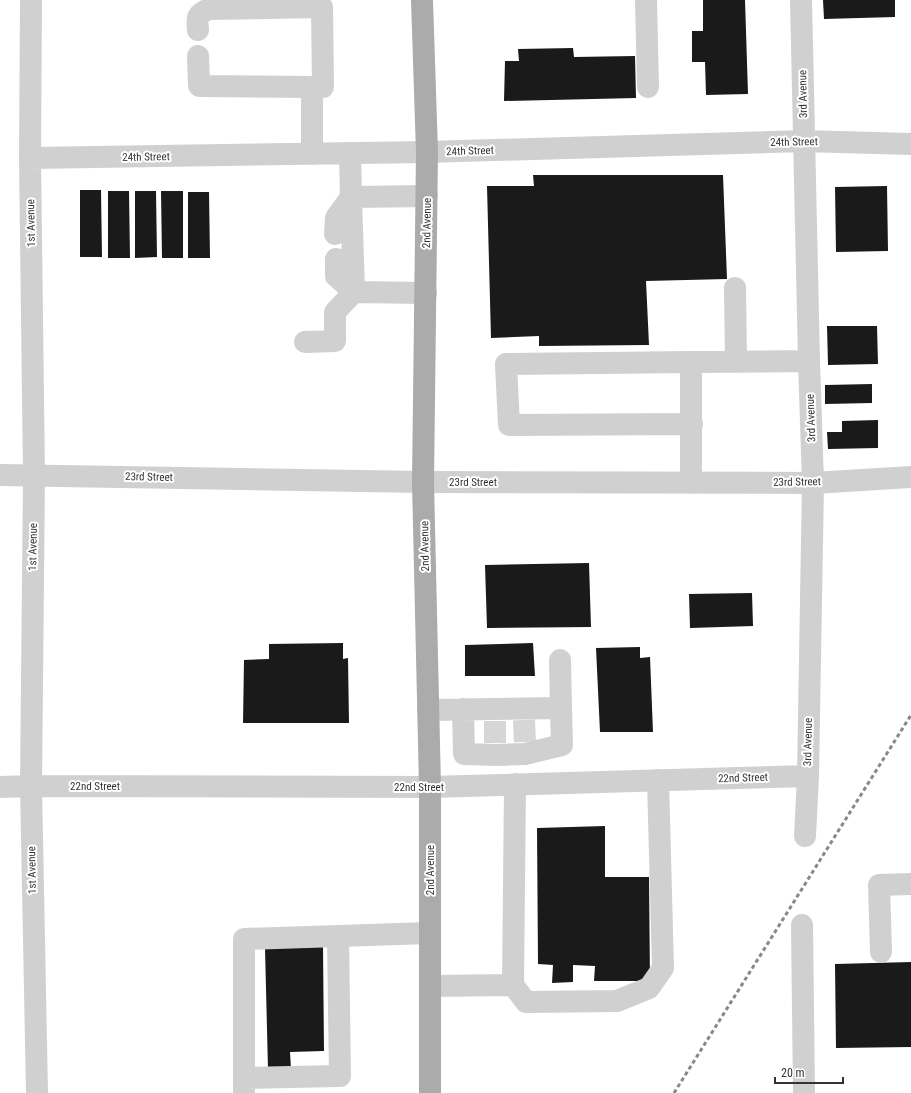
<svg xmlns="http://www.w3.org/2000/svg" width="911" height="1093" font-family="'Roboto Condensed',sans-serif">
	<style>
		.building { fill: #1a1a1a }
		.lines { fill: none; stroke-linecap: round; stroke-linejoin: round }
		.minor-tunnel { stroke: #d6d6d6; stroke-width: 22; stroke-dasharray: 22 11; stroke-linecap: butt }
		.minor { stroke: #d0d0d0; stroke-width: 22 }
		.major { stroke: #ababab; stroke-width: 22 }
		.rail { stroke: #888; stroke-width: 3; stroke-dasharray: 4 3; stroke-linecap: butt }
		.labels { text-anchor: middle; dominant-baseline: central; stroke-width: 4; stroke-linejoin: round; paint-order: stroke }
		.street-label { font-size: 11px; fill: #333; stroke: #fff }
	</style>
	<rect width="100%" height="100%" fill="#fff"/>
	<!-- building -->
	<path class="building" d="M 703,0 L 745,0 L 748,94 L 706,95 L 705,62 L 692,62 L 692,31 L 703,31 Z
		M 823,0 L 895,0 L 895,17 L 824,19 Z
		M 573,48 L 574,57 L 635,56 L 636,98 L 504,101 L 505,61 L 519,61 L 518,49 Z
		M 533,175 L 723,175 L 727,279 L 646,281 L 649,345 L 539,346 L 539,336 L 491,338 L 487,186 L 534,186 Z
		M 887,186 L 888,251 L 836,252 L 835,187 Z
		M 80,190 L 101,190 L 102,257 L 80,257 Z
		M 108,191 L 129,191 L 130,258 L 108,258 Z
		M 135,191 L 156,191 L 157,257 L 135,258 Z
		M 161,191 L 183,191 L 183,258 L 162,258 Z
		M 188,192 L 209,192 L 210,258 L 188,258 Z
		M 827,326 L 877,326 L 878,364 L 828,365 Z
		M 872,384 L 872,403 L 825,404 L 825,385 Z
		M 878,420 L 878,448 L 828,449 L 827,432 L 842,432 L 842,421 Z
		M 589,563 L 591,627 L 487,628 L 485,565 Z
		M 752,593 L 753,626 L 690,628 L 689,594 Z
		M 343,643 L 343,659 L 348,658 L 349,723 L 243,723 L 244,660 L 269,659 L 269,644 Z
		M 533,643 L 535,676 L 465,676 L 465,645 Z
		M 640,647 L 640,658 L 650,657 L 653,732 L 600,732 L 596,648 Z
		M 605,826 L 605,877 L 649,877 L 650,981 L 594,981 L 595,966 L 573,965 L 573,982 L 552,983 L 553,965 L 538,964 L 537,828 Z
		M 323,946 L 324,1051 L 290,1052 L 291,1069 L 268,1070 L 265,948 Z
		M 911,962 L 911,1047 L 836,1048 L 835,964 Z"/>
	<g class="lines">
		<!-- minor-tunnel -->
		<path class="minor-tunnel" d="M 524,720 L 525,744
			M 495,721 L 495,744"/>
		<!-- minor -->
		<path class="minor" d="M 31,0 L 30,158 L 34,475 L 31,786 L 37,1093
			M 646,0 L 648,87
			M 801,0 L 809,361 L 813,483 L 808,776 L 805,836
			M 198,30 C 197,18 196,14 209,9 L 322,7 L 323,87 L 312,87
			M 198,56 L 199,86 L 312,87 L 312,154
			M 30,158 L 427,152 L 803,141 L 911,144
			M 335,234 L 336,218 L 351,197 L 350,154
			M 735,288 L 736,362
			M 426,293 L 354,292 L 351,197 L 427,196
			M 305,342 L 335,341 L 335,312 L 354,292 L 336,276 L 336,259
			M 691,362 L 506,364 L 509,425 L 692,424
			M 0,475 L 423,482 L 813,483 L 911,477
			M 691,483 L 691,362 L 809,361
			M 560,660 L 561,708
			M 428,710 L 561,708 L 562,745 L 525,754 L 496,755 L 464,754 L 463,709
			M 0,787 L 31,786 L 430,787 L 808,776
			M 802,925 L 804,1093
			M 881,952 L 879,885 L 911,884
			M 513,985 L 515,784
			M 430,986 L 513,985 L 526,1002 L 617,1001 L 649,988 L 663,968 L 658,780
			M 244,1078 L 340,1076 L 338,936
			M 244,1093 L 244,939 L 430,933"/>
		<!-- major -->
		<path class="major" d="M 422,0 L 427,152 L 423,482 L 430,787 L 430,1093"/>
		<!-- rail -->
		<path class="rail" d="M 674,1093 L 911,715"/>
	</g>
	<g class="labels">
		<!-- street labels -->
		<g class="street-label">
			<text transform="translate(803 94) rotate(-91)">3rd Avenue</text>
			<text transform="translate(794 142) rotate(-1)">24th Street</text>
			<text transform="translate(470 151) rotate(-2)">24th Street</text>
			<text transform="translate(146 157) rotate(-1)">24th Street</text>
			<text transform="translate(31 223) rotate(-91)">1st Avenue</text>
			<text transform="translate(427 223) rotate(-89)">2nd Avenue</text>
			<text transform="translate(811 418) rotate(-92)">3rd Avenue</text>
			<text transform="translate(149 477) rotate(1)">23rd Street</text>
			<text x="473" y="482">23rd Street</text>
			<text transform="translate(797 482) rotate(-1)">23rd Street</text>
			<text transform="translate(425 546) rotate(-91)">2nd Avenue</text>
			<text transform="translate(33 547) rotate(-89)">1st Avenue</text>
			<text transform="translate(808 742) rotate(-89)">3rd Avenue</text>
			<text transform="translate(743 778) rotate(-2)">22nd Street</text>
			<text x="95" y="786">22nd Street</text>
			<text x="419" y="787">22nd Street</text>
			<text transform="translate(32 870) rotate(-91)">1st Avenue</text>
			<text transform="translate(430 870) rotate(-90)">2nd Avenue</text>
		</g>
	</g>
	<!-- scale -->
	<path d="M775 1077v6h68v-6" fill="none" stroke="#333333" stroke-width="2"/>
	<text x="781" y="1077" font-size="12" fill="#333333" stroke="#ffffff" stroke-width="3" paint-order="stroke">20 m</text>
</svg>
